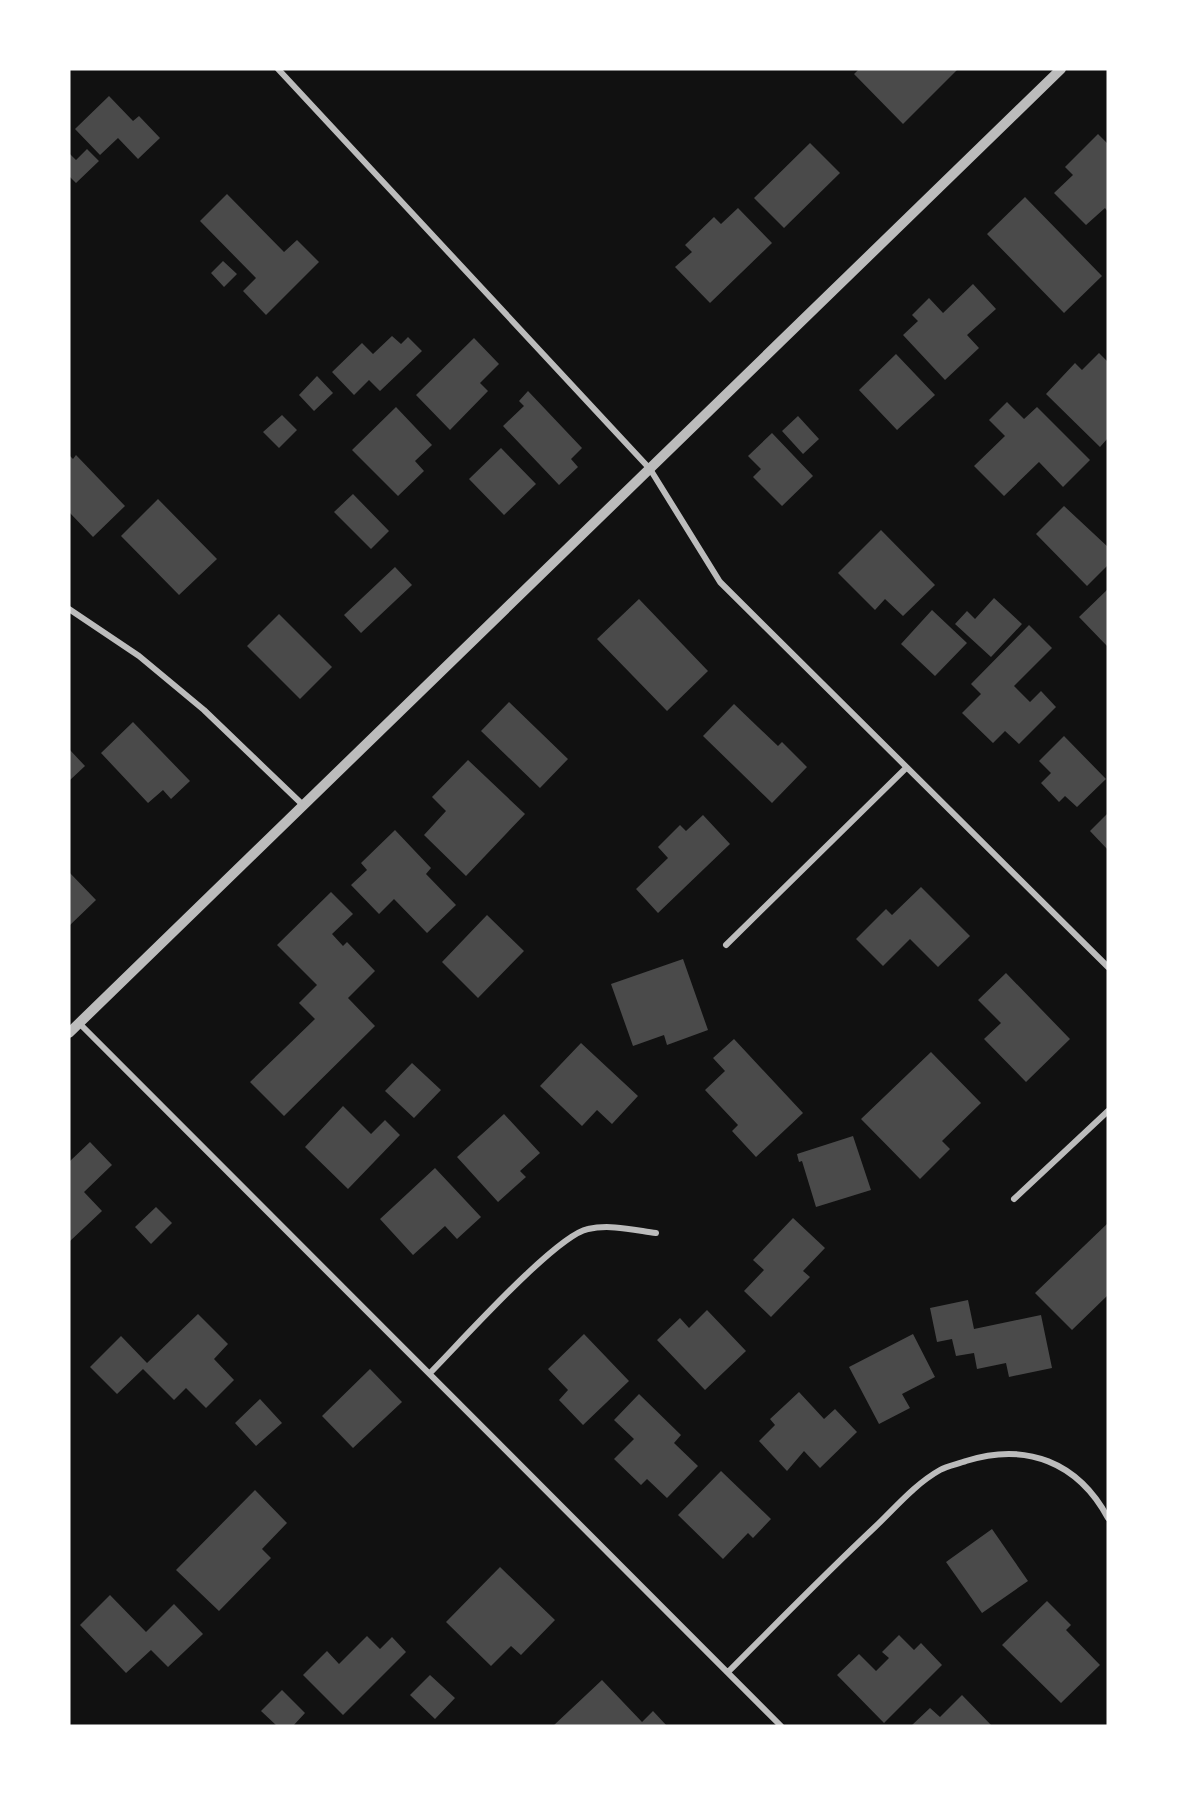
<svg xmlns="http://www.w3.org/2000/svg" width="1177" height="1795" font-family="Barlow,sans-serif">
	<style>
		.building { fill: #4a4a4a }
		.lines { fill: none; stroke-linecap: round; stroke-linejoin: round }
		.minor { stroke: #bcbcbc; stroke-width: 6 }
		.tertiary { stroke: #bcbcbc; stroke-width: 10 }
	</style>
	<rect width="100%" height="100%" fill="#111"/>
	<!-- building -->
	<path class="building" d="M 859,69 L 958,69 L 903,124 L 854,74 Z
		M 109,96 L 133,121 L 139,116 L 160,138 L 138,159 L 118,138 L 100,155 L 75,129 Z
		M 1098,134 L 1108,144 L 1108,212 L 1105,208 L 1086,225 L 1054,193 L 1073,175 L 1065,167 Z
		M 810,143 L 840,173 L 784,228 L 754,198 Z
		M 87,149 L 99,161 L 76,183 L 69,176 L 69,153 L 76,160 Z
		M 227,194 L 284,252 L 297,240 L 319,262 L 266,315 L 243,291 L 256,278 L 200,221 Z
		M 1025,197 L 1102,276 L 1064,313 L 987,234 Z
		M 738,208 L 772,243 L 710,303 L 675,267 L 692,252 L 685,245 L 714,217 L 721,224 Z
		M 223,261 L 237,274 L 224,287 L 211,273 Z
		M 973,284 L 996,309 L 967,335 L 979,348 L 945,380 L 903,335 L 918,321 L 912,315 L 929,298 L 943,313 Z
		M 392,336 L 401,344 L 408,337 L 422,351 L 380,391 L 369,380 L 354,395 L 332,372 L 362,343 L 373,354 Z
		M 474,338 L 499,364 L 480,383 L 488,391 L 450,430 L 416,395 Z
		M 1099,353 L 1108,362 L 1108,438 L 1100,447 L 1046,394 L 1075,363 L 1082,370 Z
		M 896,354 L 935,395 L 897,430 L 859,390 Z
		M 317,376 L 333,393 L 314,411 L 299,395 Z
		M 528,391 L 582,448 L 571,459 L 578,467 L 559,485 L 503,426 L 524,406 L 519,401 Z
		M 1007,402 L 1024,419 L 1037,407 L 1090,460 L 1063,487 L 1039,462 L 1004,496 L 974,466 L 1005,436 L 989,420 Z
		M 396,407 L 432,445 L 415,461 L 424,471 L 398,496 L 352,450 Z
		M 282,415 L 297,430 L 279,448 L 263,432 Z
		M 798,416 L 819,439 L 803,454 L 782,431 Z
		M 772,433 L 813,476 L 782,506 L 753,477 L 761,469 L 748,456 Z
		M 501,448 L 536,484 L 504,515 L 469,479 Z
		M 69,455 L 73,459 L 76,455 L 125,506 L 93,537 L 69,512 Z
		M 353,494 L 389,531 L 371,549 L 334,512 Z
		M 158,499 L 217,559 L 179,595 L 121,536 Z
		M 1064,506 L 1108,547 L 1108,565 L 1087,586 L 1036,534 Z
		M 881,530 L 935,585 L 903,616 L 885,599 L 875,610 L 838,573 Z
		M 395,567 L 412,585 L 361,633 L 344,615 Z
		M 1108,589 L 1108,645 L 1107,646 L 1079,617 Z
		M 994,598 L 1022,624 L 991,657 L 955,624 L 967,611 L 975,619 Z
		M 639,599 L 708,671 L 667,711 L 597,639 Z
		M 932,610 L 967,643 L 935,676 L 901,644 Z
		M 279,614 L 332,667 L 300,699 L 247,646 Z
		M 1029,625 L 1052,648 L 1014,686 L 1030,702 L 1041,691 L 1056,707 L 1019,744 L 1005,731 L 993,743 L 962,713 L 981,694 L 971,684 Z
		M 509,702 L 568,759 L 540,788 L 481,731 Z
		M 734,704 L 778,746 L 782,742 L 807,767 L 772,803 L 703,736 Z
		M 133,722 L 190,781 L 171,799 L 163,790 L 148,803 L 101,753 Z
		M 1064,736 L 1106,779 L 1077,807 L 1065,796 L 1059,802 L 1041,783 L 1051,773 L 1039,761 Z
		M 69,749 L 85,766 L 69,781 Z
		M 468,760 L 525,814 L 466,876 L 424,835 L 446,811 L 432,797 Z
		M 1108,813 L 1108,850 L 1090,831 Z
		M 703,815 L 730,844 L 658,913 L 636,889 L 668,858 L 658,847 L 680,825 L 686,831 Z
		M 395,830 L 431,868 L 426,874 L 456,905 L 427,933 L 394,899 L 379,914 L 351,885 L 367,870 L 361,863 Z
		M 69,872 L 96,900 L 69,926 Z
		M 921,887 L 970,936 L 938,967 L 910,939 L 883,966 L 856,939 L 886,909 L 892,915 Z
		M 331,892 L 353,914 L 332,934 L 343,946 L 347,942 L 375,971 L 348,998 L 375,1026 L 284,1116 L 250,1082 L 315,1019 L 299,1003 L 317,985 L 277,945 Z
		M 487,915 L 524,951 L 478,998 L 442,962 Z
		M 683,959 L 708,1030 L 667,1045 L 664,1035 L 633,1046 L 611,984 Z
		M 1006,973 L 1070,1039 L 1026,1082 L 984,1039 L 1001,1023 L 978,1000 Z
		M 734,1039 L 803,1113 L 756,1157 L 732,1131 L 738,1125 L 705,1090 L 725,1071 L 713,1058 Z
		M 581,1043 L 638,1096 L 612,1124 L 597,1110 L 582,1126 L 540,1086 Z
		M 931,1052 L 981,1103 L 942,1141 L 950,1149 L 920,1179 L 861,1119 Z
		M 412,1063 L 441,1090 L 414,1118 L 385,1091 Z
		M 343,1106 L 371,1134 L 385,1120 L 400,1135 L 348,1189 L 305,1147 Z
		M 504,1114 L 540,1153 L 520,1171 L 526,1177 L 498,1202 L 457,1157 Z
		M 853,1136 L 871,1190 L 816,1207 L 802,1161 L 799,1162 L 797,1154 Z
		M 90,1142 L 112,1165 L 84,1192 L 102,1211 L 69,1242 L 69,1162 Z
		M 435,1168 L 481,1217 L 457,1239 L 445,1226 L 413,1255 L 380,1219 Z
		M 156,1207 L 172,1223 L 151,1244 L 135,1227 Z
		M 793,1218 L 825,1248 L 803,1271 L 810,1277 L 771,1317 L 744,1291 L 764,1270 L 753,1260 Z
		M 1108,1223 L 1108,1295 L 1072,1330 L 1035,1293 Z
		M 968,1300 L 974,1329 L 1041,1315 L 1052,1368 L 1009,1377 L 1006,1363 L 977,1369 L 974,1353 L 956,1356 L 952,1339 L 937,1342 L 930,1308 Z
		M 707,1310 L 746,1351 L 705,1390 L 657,1340 L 680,1318 L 689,1328 Z
		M 198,1314 L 228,1344 L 214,1359 L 234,1380 L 206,1408 L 186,1388 L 174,1400 L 143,1369 L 117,1394 L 90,1367 L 121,1336 L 147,1363 Z
		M 584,1334 L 629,1381 L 583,1425 L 559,1400 L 568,1390 L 548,1369 Z
		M 913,1334 L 935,1377 L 902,1394 L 910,1408 L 879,1424 L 849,1367 Z
		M 370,1369 L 402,1402 L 353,1448 L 322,1416 Z
		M 799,1392 L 824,1419 L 835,1409 L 857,1432 L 820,1468 L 804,1451 L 787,1471 L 759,1441 L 775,1425 L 770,1419 Z
		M 639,1394 L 681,1435 L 674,1443 L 698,1466 L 667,1498 L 647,1479 L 641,1485 L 614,1459 L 634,1439 L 614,1420 Z
		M 260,1399 L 282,1423 L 256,1446 L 235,1423 Z
		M 721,1471 L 771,1519 L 753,1538 L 748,1533 L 723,1559 L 678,1515 Z
		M 255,1490 L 287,1523 L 262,1549 L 271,1558 L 219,1611 L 176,1570 Z
		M 992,1529 L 1028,1581 L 982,1613 L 946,1562 Z
		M 500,1567 L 555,1620 L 521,1655 L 511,1646 L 491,1666 L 446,1622 Z
		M 110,1595 L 146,1632 L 174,1604 L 203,1634 L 168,1667 L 151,1650 L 126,1673 L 80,1625 Z
		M 1047,1601 L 1071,1625 L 1066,1630 L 1100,1665 L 1061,1703 L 1002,1645 Z
		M 899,1635 L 914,1650 L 921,1643 L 942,1665 L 884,1723 L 837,1675 L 859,1654 L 876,1671 L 889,1658 L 882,1652 Z
		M 367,1636 L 380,1649 L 392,1637 L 406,1652 L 343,1715 L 303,1675 L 327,1651 L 339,1664 Z
		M 430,1675 L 455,1698 L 435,1719 L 410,1695 Z
		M 602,1680 L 642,1722 L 653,1711 L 667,1726 L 553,1726 Z
		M 282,1690 L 305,1713 L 293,1726 L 277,1726 L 261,1711 Z
		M 962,1695 L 992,1726 L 911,1726 L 930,1708 L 940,1717 Z"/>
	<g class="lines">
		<!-- minor -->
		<path class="minor" d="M 278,69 L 650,469 L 720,582 L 1108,967
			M 69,609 L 139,656 L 204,710 L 304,806
			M 726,945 L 905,769
			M 79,1023 L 781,1726
			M 1014,1199 L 1108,1111
			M 430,1373 C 458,1345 556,1235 588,1229 C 610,1224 634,1230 656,1233
			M 728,1672 C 777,1623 825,1574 875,1527 C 895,1508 915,1484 940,1470 C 947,1466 958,1464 966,1461 C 1026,1442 1078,1462 1108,1518"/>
		<!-- tertiary -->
		<path class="tertiary" d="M 69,1033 L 1061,69"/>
	</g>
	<!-- border -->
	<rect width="1177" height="1795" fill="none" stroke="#ffffff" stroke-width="141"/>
</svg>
